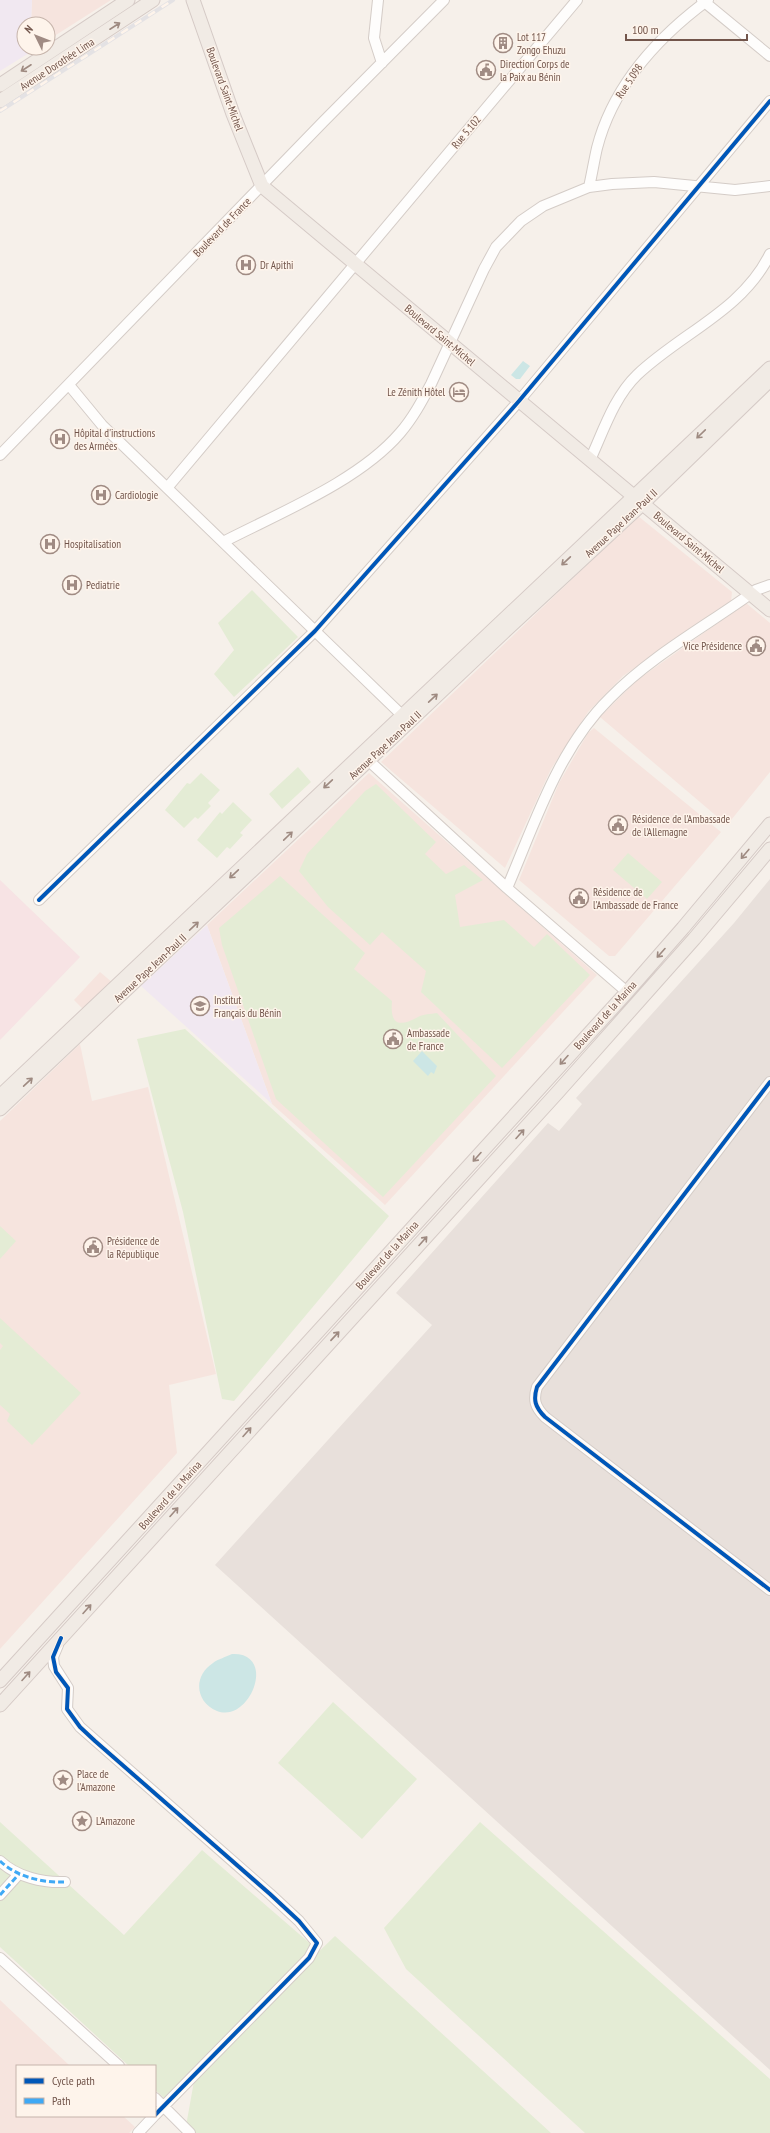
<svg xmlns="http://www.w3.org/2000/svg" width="770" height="2133" font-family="'PT Sans Narrow',sans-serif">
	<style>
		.commercial { fill: #f6e4de }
		.industrial { fill: #e8e0db }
		.education { fill: #f1e8f1 }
		.medical { fill: #f7e3e4 }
		.green { fill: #e4ecd5 }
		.water { fill: #cce6e5 }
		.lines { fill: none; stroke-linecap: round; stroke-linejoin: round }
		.minor-casing { stroke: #d4ccc7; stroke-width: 12 }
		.major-casing { stroke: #d5cac6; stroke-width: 15 }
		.minor { stroke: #fefdfc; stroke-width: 10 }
		.major { stroke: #f1ebe5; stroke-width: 13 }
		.rail-casing { stroke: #e4e2e4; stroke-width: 4 }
		.rail { stroke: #fef4eb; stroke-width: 2.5; stroke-dasharray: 8; stroke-linecap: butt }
		.quiet { stroke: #3fa9f5; stroke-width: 3; stroke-dasharray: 6 3; stroke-linecap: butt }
		.cycleway-casing { stroke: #fef4eb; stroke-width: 6 }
		.cycleway { stroke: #0057b8; stroke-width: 4 }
		.oneway { stroke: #9e8a81 }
		.labels { text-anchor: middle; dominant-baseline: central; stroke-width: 3; stroke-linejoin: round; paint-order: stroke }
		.poi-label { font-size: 11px; fill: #72554b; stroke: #fef4eb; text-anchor: start }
		.street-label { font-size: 11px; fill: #72554b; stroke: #fef4eb }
	</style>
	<rect width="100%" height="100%" fill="#f6f0ea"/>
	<!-- commercial -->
	<path class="commercial" d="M 32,0 L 111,0 L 48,40 L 48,24 L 31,24 Z
		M 638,516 L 732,592 L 731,602 L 623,676 L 588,712 L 551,769 L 505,868 L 381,762 Z
		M 746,603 L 770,623 L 770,772 L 727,825 L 600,717 L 636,681 Z
		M 594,728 L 721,832 L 615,956 L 609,956 L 519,880 L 559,783 L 588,733 Z
		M 369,773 L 597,975 L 385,1205 L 272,1104 L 207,925 Z
		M 100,972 L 113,983 L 84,1010 L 74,1000 Z
		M 80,1044 L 92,1101 L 148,1087 L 216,1374 L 169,1385 L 177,1453 L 0,1649 L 0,1121 Z
		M 0,2000 L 70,2066 L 17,2066 L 17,2116 L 123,2116 L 135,2127 L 129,2133 L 0,2133 Z"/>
	<!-- industrial -->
	<path class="industrial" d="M 770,879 L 770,2070 L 215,1565 L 432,1325 L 396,1293 L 548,1123 L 559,1131 L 582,1104 L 576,1098 L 734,923 Z"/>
	<!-- education -->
	<path class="education" d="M 0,0 L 32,0 L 31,24 L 24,24 L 24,48 L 29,48 L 29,53 L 0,71 Z
		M 207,925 L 272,1104 L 141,986 Z"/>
	<!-- medical -->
	<path class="medical" d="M 0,880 L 80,957 L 0,1040 Z"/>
	<!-- green -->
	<path class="green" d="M 252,590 L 298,637 L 234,697 L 214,674 L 234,650 L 218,623 Z
		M 298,767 L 311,782 L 282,809 L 269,794 Z
		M 201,773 L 220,790 L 208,803 L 211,806 L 198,819 L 195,817 L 184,828 L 165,810 L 187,783 L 190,784 Z
		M 376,784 L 436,842 L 425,854 L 446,874 L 464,865 L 483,880 L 455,895 L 460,927 L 504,920 L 534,947 L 547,934 L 590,975 L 502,1068 L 421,992 L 426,971 L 382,932 L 370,945 L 328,907 L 299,871 L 307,854 L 365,791 Z
		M 233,802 L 252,820 L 240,833 L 243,835 L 230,849 L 227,847 L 217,858 L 197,840 L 220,812 L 222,814 Z
		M 628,853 L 662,882 L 647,899 L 613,870 Z
		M 280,876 L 365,953 L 354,969 L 392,1001 C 390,1024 398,1028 418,1017 C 423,1014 431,1014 437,1013 L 496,1076 L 383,1197 L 276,1099 L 222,945 L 219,928 Z
		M 185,1029 L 389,1216 L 234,1401 L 222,1399 L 183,1212 L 137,1039 Z
		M 0,1226 L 16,1241 L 0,1259 Z
		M 0,1318 L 81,1393 L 32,1445 L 7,1421 L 10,1414 L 0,1405 L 0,1350 L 3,1346 L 0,1343 Z
		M 333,1702 L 417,1779 L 362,1839 L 278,1763 Z
		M 0,1822 L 124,1935 L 202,1850 L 313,1946 L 164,2098 L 155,2090 L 155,2066 L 129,2066 L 0,1947 Z
		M 480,1822 L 770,2079 L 770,2133 L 585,2133 L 406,1969 L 384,1928 Z
		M 335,1936 L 551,2133 L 190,2133 L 186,2126 L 196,2070 Z"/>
	<!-- water -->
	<path class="water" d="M 523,361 L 530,366 L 520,379 L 516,379 L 511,375 Z
		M 422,1051 L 437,1066 L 434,1074 L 431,1072 L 428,1076 L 413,1061 Z
		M 232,1654 C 278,1652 250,1724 217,1711 C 195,1702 193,1676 213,1663 C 218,1659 226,1657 232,1654 Z"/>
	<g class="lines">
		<!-- minor casing -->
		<g class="minor-casing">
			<path id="minor" d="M 378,0 L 374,38 L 382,63
				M 702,0 L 770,56
				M 589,187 C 592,174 594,161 597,148 C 613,86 658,37 708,0
				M 69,385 L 102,425 L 407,720
				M 0,455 L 323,122 L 444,0
				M 590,460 C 603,432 614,397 637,375 C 681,333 742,311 770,254
				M 167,488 L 577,0
				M 223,542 C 279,513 359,481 400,433 C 413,418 422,401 431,384 L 484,269 L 496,247 L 521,221 L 543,206 L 589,187 L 612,184 L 654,182 L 735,190 L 770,186
				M 368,760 L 507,888 L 627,992
				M 507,888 C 535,823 558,749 610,698 C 652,655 708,625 756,590 L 770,585
				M 39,900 L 315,631 L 519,401 L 770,101
				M 770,1082 L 537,1387 C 533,1400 535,1407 545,1417 L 770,1590
				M 58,1645 L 53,1657 L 54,1666 L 68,1688 L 67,1709 L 80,1727 L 270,1894 L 299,1921 L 317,1943 L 309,1958 L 155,2115
				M 0,1861 C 17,1877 43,1883 65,1882
				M 0,1895 L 19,1874
				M 0,1958 L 119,2066
				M 155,2098 L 190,2133
				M 138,2133 L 154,2116"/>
		</g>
		<!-- major casing -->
		<g class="major-casing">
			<path id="major" d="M 193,0 L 233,114 L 262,186 L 770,610
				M 0,85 L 128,0
				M 0,101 L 153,0
				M 0,1096 L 770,368
				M 0,1109 L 506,630 L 642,504 L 770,380
				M 0,1681 L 627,992 L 683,928 L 770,824
				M 0,1705 L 557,1093 L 694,939 L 770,849"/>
		</g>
		<!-- minor -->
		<use href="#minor" class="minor"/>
		<!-- major -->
		<use href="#major" class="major"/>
		<!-- rail casing -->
		<g class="rail-casing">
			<path id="rail" d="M 0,111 L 173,0"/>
		</g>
		<!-- rail -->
		<use href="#rail" class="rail"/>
		<!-- quiet -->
		<path class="quiet" d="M 0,1861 C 17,1877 43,1883 65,1882
			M 0,1895 L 19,1874"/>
		<!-- cycleway casing -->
		<g class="cycleway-casing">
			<path id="cycleway" d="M 39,900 L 315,631 L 519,401 L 770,101
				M 770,1082 L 537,1387 C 533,1400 535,1407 545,1417 L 770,1590
				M 61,1638 L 53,1657 L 56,1672 L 68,1688 L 67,1709 L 80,1727 L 95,1741 L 270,1894 L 299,1921 L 317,1943 L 309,1958 L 155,2115"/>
		</g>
		<!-- cycleway -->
		<use href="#cycleway" class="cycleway"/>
	</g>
	<!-- one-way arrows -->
	<defs><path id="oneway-shaft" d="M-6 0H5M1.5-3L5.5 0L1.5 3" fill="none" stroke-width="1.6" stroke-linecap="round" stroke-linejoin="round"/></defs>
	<g class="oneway">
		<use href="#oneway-shaft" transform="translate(115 26) rotate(-33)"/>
		<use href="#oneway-shaft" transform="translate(26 68) rotate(147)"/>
		<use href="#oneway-shaft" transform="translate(701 434) rotate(136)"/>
		<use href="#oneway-shaft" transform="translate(566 561) rotate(137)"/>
		<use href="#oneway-shaft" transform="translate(433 698) rotate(-43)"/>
		<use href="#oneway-shaft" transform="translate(328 784) rotate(137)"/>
		<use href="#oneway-shaft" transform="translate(288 836) rotate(-44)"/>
		<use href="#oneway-shaft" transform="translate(745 854) rotate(130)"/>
		<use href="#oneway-shaft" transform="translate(234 874) rotate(137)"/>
		<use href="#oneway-shaft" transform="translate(194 926) rotate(-43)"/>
		<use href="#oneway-shaft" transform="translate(661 953) rotate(132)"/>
		<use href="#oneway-shaft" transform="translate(564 1060) rotate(132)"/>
		<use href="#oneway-shaft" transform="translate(28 1082) rotate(-43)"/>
		<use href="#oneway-shaft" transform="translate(520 1134) rotate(-48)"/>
		<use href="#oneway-shaft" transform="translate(477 1157) rotate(132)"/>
		<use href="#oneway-shaft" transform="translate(423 1241) rotate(-48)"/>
		<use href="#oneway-shaft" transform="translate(335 1336) rotate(-47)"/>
		<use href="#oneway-shaft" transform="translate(247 1432) rotate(-48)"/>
		<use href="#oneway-shaft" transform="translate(174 1512) rotate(-48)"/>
		<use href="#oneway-shaft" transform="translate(87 1609) rotate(-48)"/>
		<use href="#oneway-shaft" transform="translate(26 1676) rotate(-48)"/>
	</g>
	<!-- icons -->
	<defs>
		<g id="building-ring" transform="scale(1)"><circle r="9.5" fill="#fef4eb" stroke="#a08b83" stroke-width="1.5"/><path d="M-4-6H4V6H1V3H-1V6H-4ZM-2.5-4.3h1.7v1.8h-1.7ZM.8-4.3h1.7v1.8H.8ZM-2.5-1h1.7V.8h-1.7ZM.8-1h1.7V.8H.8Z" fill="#a08b83"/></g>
		<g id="civic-ring" transform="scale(1)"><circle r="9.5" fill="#fef4eb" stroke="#a08b83" stroke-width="1.5"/><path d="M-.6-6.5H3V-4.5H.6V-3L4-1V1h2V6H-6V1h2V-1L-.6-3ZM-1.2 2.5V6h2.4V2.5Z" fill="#a08b83"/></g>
		<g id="hospital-ring" transform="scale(1)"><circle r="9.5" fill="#fef4eb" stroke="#a08b83" stroke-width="1.5"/><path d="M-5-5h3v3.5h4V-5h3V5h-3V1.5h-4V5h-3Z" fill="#a08b83"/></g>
		<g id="hotel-ring" transform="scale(1)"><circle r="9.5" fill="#fef4eb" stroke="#a08b83" stroke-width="1.5"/><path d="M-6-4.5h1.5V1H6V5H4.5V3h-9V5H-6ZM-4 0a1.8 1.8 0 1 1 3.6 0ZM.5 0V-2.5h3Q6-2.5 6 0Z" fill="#a08b83"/></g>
		<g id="school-ring" transform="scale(1)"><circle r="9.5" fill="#fef4eb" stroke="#a08b83" stroke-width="1.5"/><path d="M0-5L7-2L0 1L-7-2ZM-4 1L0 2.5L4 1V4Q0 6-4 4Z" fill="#a08b83"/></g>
		<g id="sight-ring" transform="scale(1)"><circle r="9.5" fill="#fef4eb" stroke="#a08b83" stroke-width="1.5"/><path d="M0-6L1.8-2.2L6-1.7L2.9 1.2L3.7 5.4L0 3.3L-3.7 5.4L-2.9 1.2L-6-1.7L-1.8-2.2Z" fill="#a08b83"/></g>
	</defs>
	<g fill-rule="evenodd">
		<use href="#building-ring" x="503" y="43"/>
		<use href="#civic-ring" x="486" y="70"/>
		<use href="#hospital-ring" x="246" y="265"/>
		<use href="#hotel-ring" x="459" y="392"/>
		<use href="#hospital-ring" x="60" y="439"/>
		<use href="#hospital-ring" x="101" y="495"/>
		<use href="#hospital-ring" x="50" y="544"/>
		<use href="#hospital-ring" x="72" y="585"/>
		<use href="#civic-ring" x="756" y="646"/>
		<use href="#civic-ring" x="618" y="825"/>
		<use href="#civic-ring" x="579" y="898"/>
		<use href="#school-ring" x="200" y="1006"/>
		<use href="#civic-ring" x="393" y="1039"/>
		<use href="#civic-ring" x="93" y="1247"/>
		<use href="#sight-ring" x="63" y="1780"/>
		<use href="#sight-ring" x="82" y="1821"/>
	</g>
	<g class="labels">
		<!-- poi labels -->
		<g class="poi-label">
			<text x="517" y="37">Lot 117<tspan x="517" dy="13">Zongo Ehuzu</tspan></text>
			<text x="500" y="64">Direction Corps de<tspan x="500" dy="13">la Paix au Bénin</tspan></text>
			<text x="260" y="265">Dr Apithi</text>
			<text x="445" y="392" text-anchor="end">Le Zénith Hôtel</text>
			<text x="74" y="433">Hôpital d'instructions<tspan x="74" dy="13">des Armées</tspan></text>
			<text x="115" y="495">Cardiologie</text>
			<text x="64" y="544">Hospitalisation</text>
			<text x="86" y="585">Pediatrie</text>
			<text x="742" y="646" text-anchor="end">Vice Présidence</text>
			<text x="632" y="819">Résidence de l'Ambassade<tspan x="632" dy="13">de l'Allemagne</tspan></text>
			<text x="593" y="892">Résidence de<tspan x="593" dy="13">l'Ambassade de France</tspan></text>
			<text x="214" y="1000">Institut<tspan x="214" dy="13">Français du Bénin</tspan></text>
			<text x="407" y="1033">Ambassade<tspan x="407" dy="13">de France</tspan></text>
			<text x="107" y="1241">Présidence de<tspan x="107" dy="13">la République</tspan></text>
			<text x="77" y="1774">Place de<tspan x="77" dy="13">l'Amazone</tspan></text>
			<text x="96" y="1821">L'Amazone</text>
		</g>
		<!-- street labels -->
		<g class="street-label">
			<text transform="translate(57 64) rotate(-33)">Avenue Dorothée Lima</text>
			<text transform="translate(629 81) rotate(-56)">Rue 5.098</text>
			<text transform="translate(225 89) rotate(70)">Boulevard Saint-Michel</text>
			<text transform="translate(466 132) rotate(-50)">Rue 5.102</text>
			<text transform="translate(222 227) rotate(-46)">Boulevard de France</text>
			<text transform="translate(440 335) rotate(40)">Boulevard Saint-Michel</text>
			<text transform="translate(621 523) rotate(-43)">Avenue Pape Jean-Paul II</text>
			<text transform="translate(689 542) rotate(40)">Boulevard Saint-Michel</text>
			<text transform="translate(385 745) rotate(-43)">Avenue Pape Jean-Paul II</text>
			<text transform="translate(150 968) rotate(-43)">Avenue Pape Jean-Paul II</text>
			<text transform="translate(605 1015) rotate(-48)">Boulevard de la Marina</text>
			<text transform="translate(387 1255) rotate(-48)">Boulevard de la Marina</text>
			<text transform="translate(170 1495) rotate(-48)">Boulevard de la Marina</text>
		</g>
	</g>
	<!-- legend -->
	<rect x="16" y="2065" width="140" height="52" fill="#fef4eb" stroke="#c6b4ab"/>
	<rect x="24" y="2078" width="20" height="6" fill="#0057b8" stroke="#c6b4ab"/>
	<text x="52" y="2085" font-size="12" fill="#72554b">Cycle path</text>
	<rect x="24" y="2098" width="20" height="6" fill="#3fa9f5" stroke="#c6b4ab"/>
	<text x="52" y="2105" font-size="12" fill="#72554b">Path</text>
	<!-- north arrow -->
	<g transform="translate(36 36) rotate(313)"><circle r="19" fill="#fef4eb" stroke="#c6b4ab"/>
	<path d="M0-3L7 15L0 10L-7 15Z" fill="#a08b83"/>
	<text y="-6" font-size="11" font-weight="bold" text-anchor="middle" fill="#72554b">N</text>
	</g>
	<!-- scale -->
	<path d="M626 34v6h121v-6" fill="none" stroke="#72554b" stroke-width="2"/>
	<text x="632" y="34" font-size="12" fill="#72554b" stroke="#fef4eb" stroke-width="3" paint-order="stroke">100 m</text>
</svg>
